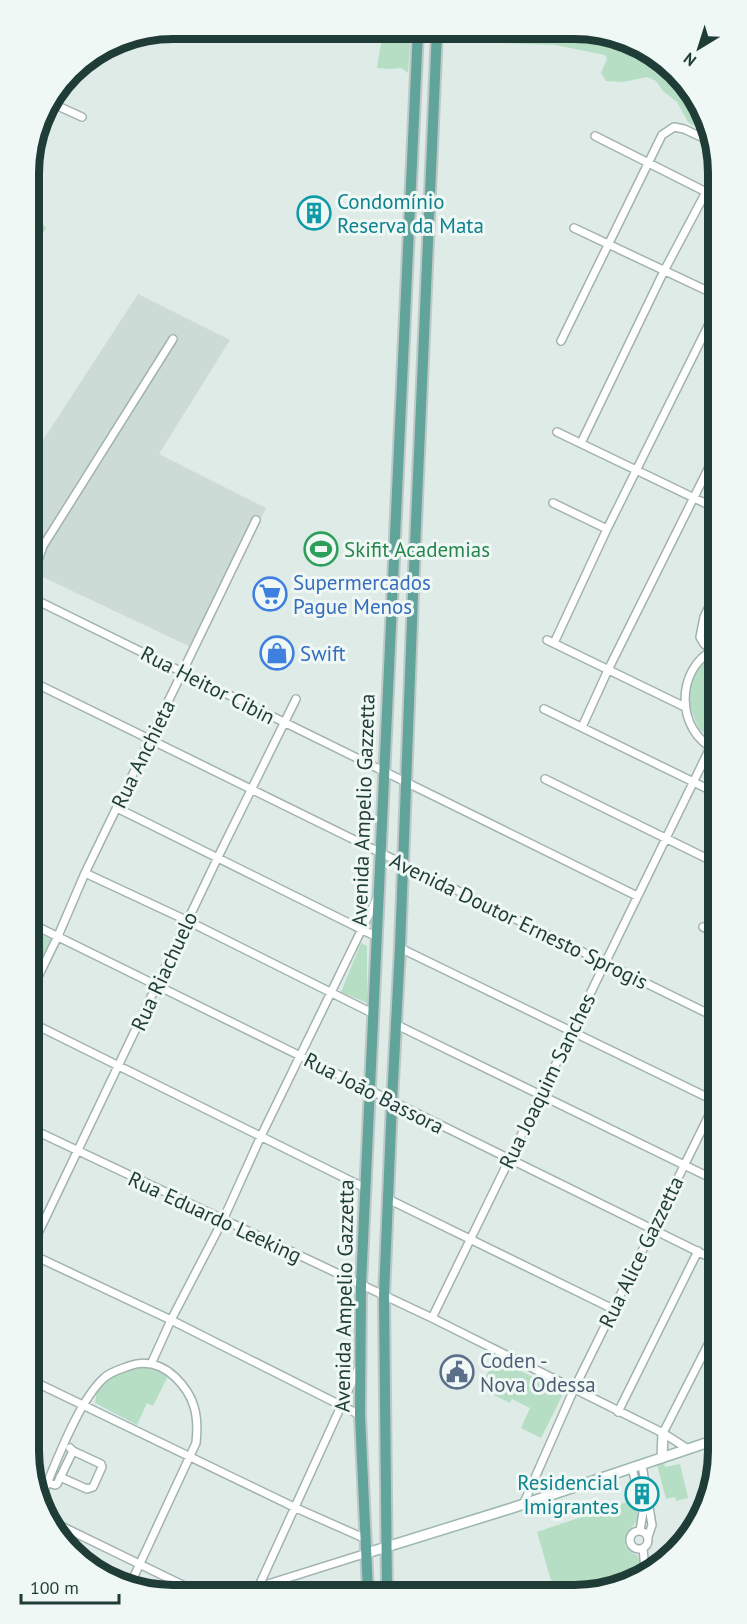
<svg xmlns="http://www.w3.org/2000/svg" width="747" height="1624" font-family="'PT Sans',sans-serif">
	<style>
		.built { fill: #cddbd6 }
		.green { fill: #b6dec5 }
		.lines { fill: none; stroke-linecap: round; stroke-linejoin: round }
		.street-casing { stroke: #a2b3af; stroke-width: 10 }
		.secondary-casing { stroke: #9db8b1; stroke-width: 12 }
		.primary-casing { stroke: #c0c8c7; stroke-width: 14 }
		.street { stroke: #fff; stroke-width: 7 }
		.secondary { stroke: #fff; stroke-width: 9 }
		.primary { stroke: #60a49a; stroke-width: 10 }
		.labels { text-anchor: middle; dominant-baseline: central; stroke-width: 6; stroke-linejoin: round; paint-order: stroke }
		.culture-label { font-size: 21px; fill: #0d838f; stroke: #eff8f4; text-anchor: start }
		.leisure-label { font-size: 21px; fill: #27864d; stroke: #eff8f4; text-anchor: start }
		.shop-label { font-size: 21px; fill: #366cbe; stroke: #eff8f4; text-anchor: start }
		.street-label { font-size: 21px; fill: #1f3c37; stroke: #eff8f4 }
		.service-label { font-size: 21px; fill: #4e5e75; stroke: #eff8f4; text-anchor: start }
		.rim { fill: none; stroke: #1f3c37; stroke-width: 8 }
	</style>
	<rect width="100%" height="100%" fill="#dfebe7"/>
	<!-- built -->
	<path class="built" d="M 138,294 L 230,340 L 159,454 L 266,508 L 197,650 L 30,571 L 30,460 Z"/>
	<!-- green -->
	<path class="green" d="M 376,30 L 411,30 L 408,73 L 401,68 L 390,69 L 377,68 L 381,43 L 379,33 Z
		M 448,30 L 602,31 L 670,65 L 713,135 L 714,139 L 688,122 L 677,102 L 663,91 L 656,81 L 647,77 L 623,82 L 606,81 L 601,73 L 607,59 L 605,55 L 555,45 L 503,43 Z
		M 29,211 L 41,220 L 46,229 L 38,238 L 29,240 Z
		M 715,655 L 716,743 L 699,729 L 686,698 C 693,676 694,667 715,655 Z
		M 32,930 L 52,940 L 32,982 Z
		M 361,943 L 367,946 L 367,1003 L 341,992 Z
		M 495,1358 L 561,1391 L 562,1396 L 541,1438 L 521,1428 L 530,1408 L 512,1399 L 510,1403 L 480,1388 Z
		M 138,1366 L 151,1368 L 168,1376 L 153,1406 L 147,1403 L 137,1425 L 95,1403 C 96,1399 96,1392 98,1389 C 107,1377 125,1370 138,1366 Z
		M 664,1463 L 665,1467 L 680,1464 L 688,1498 L 676,1501 L 675,1497 L 666,1499 L 657,1465 Z
		M 632,1500 C 643,1520 639,1518 627,1533 L 625,1545 L 632,1553 L 638,1556 L 641,1572 L 618,1586 L 584,1591 L 554,1591 L 537,1532 Z"/>
	<g class="lines">
		<!-- street casing -->
		<g class="street-casing">
			<path id="street" d="M 49,102 L 82,117
				M 595,136 L 714,196
				M 574,228 L 714,294
				M 561,341 L 662,135 L 674,127 L 684,129 L 714,143
				M 557,432 L 715,508
				M 581,443 L 664,271 L 706,192
				M 553,503 L 607,529
				M 30,583 L 43,546 L 173,339
				M 30,597 L 637,896
				M 547,640 L 685,707
				M 554,643 L 607,529 L 714,314
				M 715,649 C 675,668 675,731 716,750
				M 712,650 L 704,644 L 700,637 L 704,617 L 715,594
				M 31,681 L 717,1018
				M 544,709 L 716,793
				M 582,727 L 608,670 L 715,455
				M 545,779 L 716,863
				M 117,808 L 377,937
				M 85,873 L 188,921 L 374,1014
				M 32,924 L 717,1261
				M 703,927 L 716,934
				M 400,948 L 717,1102
				M 32,989 L 58,936 L 85,873 L 256,520
				M 32,1023 L 365,1188
				M 397,1025 L 717,1181
				M 32,1129 L 432,1318 L 663,1433 L 688,1449
				M 388,1199 L 613,1309
				M 33,1244 L 218,857 L 296,699
				M 33,1255 L 171,1320 L 360,1415
				M 432,1318 L 710,748
				M 152,1362 L 171,1320 L 223,1220 L 261,1136 L 377,898
				M 33,1381 L 296,1508 L 366,1539
				M 618,1412 L 698,1251
				M 663,1433 L 718,1325
				M 642,1465 L 652,1525 L 648,1537
				M 632,1468 L 643,1512 L 640,1531
				M 60,1477 L 87,1489 L 93,1487 L 102,1467 L 101,1464 L 73,1451
				M 48,1483 L 55,1485 L 57,1484 L 73,1451 L 70,1448
				M 40,1500 C 55,1466 78,1401 104,1378 C 110,1372 121,1369 129,1366 C 146,1360 161,1364 175,1377 C 195,1396 199,1416 196,1443 L 130,1585
				M 523,1505 L 574,1389 L 717,1099
				M 55,1523 L 199,1593
				M630 1540a9 9 0 1 1 18 0a9 9 0 1 1-18 0Z
				M 643,1548 L 645,1570
				M 258,1588 L 358,1369
				M 243,1592 L 367,1553"/>
		</g>
		<!-- secondary casing -->
		<g class="secondary-casing">
			<path id="secondary" d="M 662,1458 L 663,1433
				M 367,1553 L 512,1508 L 718,1439"/>
		</g>
		<!-- primary casing -->
		<g class="primary-casing">
			<path id="primary" d="M 368,1592 L 360,1415 L 361,1285 L 418,30
				M 387,1592 L 384,1295 L 392,1101 L 400,948 L 413,594 L 437,30"/>
		</g>
		<!-- street -->
		<use href="#street" class="street"/>
		<!-- secondary -->
		<use href="#secondary" class="secondary"/>
		<!-- primary -->
		<use href="#primary" class="primary"/>
	</g>
	<!-- icons -->
	<defs>
		<g id="building-ring" transform="scale(1.725)"><circle r="9.5" fill="#eff8f4" stroke="#0f9aa8" stroke-width="1.5"/><path d="M-4-6H4V6H1V3H-1V6H-4ZM-2.5-4.3h1.7v1.8h-1.7ZM.8-4.3h1.7v1.8H.8ZM-2.5-1h1.7V.8h-1.7ZM.8-1h1.7V.8H.8Z" fill="#0f9aa8"/></g>
		<g id="stadium-ring" transform="scale(1.725)"><circle r="9.5" fill="#eff8f4" stroke="#2e9e5b" stroke-width="1.5"/><path d="M0-5a6.5 5 0 1 0 0 10a6.5 5 0 1 0 0-10ZM-3.5-1.8h7v3.6h-7Z" fill="#2e9e5b"/></g>
		<g id="supermarket-ring" transform="scale(1.725)"><circle r="9.5" fill="#eff8f4" stroke="#3f7fe0" stroke-width="1.5"/><path d="M-6-5.5h2.5l.6 2H6L4.5 2H-2.5L-4.4-4H-6ZM-1.5 3.2a1.3 1.3 0 1 0 .1 0ZM3 3.2a1.3 1.3 0 1 0 .1 0Z" fill="#3f7fe0"/></g>
		<g id="shop-ring" transform="scale(1.725)"><circle r="9.5" fill="#eff8f4" stroke="#3f7fe0" stroke-width="1.5"/><path d="M-5-2.5h2.3a2.7 3.5 0 0 1 5.4 0H5L5.5 6h-11ZM-1.5-2.5h3a1.5 2.3 0 0 0-3 0Z" fill="#3f7fe0"/></g>
		<g id="civic-ring" transform="scale(1.725)"><circle r="9.5" fill="#eff8f4" stroke="#5c6f8a" stroke-width="1.5"/><path d="M-.6-6.5H3V-4.5H.6V-3L4-1V1h2V6H-6V1h2V-1L-.6-3ZM-1.2 2.5V6h2.4V2.5Z" fill="#5c6f8a"/></g>
	</defs>
	<g fill-rule="evenodd">
		<use href="#building-ring" x="314" y="213"/>
		<use href="#stadium-ring" x="321" y="549"/>
		<use href="#supermarket-ring" x="270" y="594"/>
		<use href="#shop-ring" x="277" y="653"/>
		<use href="#civic-ring" x="457" y="1372"/>
		<use href="#building-ring" x="642" y="1494"/>
	</g>
	<g class="labels">
		<!-- culture labels -->
		<g class="culture-label">
			<text x="337" y="201">Condomínio<tspan x="337" dy="24">Reserva da Mata</tspan></text>
			<text x="619" y="1482" text-anchor="end">Residencial<tspan x="619" dy="24">Imigrantes</tspan></text>
		</g>
		<!-- leisure labels -->
		<g class="leisure-label">
			<text x="344" y="549">Skifit Academias</text>
		</g>
		<!-- shop labels -->
		<g class="shop-label">
			<text x="293" y="582">Supermercados<tspan x="293" dy="24">Pague Menos</tspan></text>
			<text x="300" y="653">Swift</text>
		</g>
		<!-- street labels -->
		<g class="street-label">
			<text transform="translate(208 685) rotate(27)">Rua Heitor Cibin</text>
			<text transform="translate(143 754) rotate(-64)">Rua Anchieta</text>
			<text transform="translate(363 810) rotate(-88)">Avenida Ampelio Gazzetta</text>
			<text transform="translate(519 921) rotate(26)">Avenida Doutor Ernesto Sprogis</text>
			<text transform="translate(164 971) rotate(-65)">Rua Riachuelo</text>
			<text transform="translate(547 1081) rotate(-64)">Rua Joaquim Sanches</text>
			<text transform="translate(374 1093) rotate(27)">Rua João Bassora</text>
			<text transform="translate(215 1217) rotate(25)">Rua Eduardo Leeking</text>
			<text transform="translate(641 1252) rotate(-64)">Rua Alice Gazzetta</text>
			<text transform="translate(344 1296) rotate(-89)">Avenida Ampelio Gazzetta</text>
		</g>
		<!-- service labels -->
		<g class="service-label">
			<text x="480" y="1360">Coden -<tspan x="480" dy="24">Nova Odessa</tspan></text>
		</g>
	</g>
	<!-- crop -->
	<path d="M0 0H747V1624H0ZM173 39H574A134 134 0 0 1 708 173V1451A134 134 0 0 1 574 1585H173A134 134 0 0 1 39 1451V173A134 134 0 0 1 173 39Z" fill="#eff8f4" fill-rule="evenodd"/>
	<path class="rim" d="M173 39H574A134 134 0 0 1 708 173V1451A134 134 0 0 1 574 1585H173A134 134 0 0 1 39 1451V173A134 134 0 0 1 173 39Z"/>
	<!-- north arrow -->
	<g transform="translate(699 48) rotate(218)" stroke="#eff8f4" stroke-width="4.5" paint-order="stroke">
	<path d="M0-4.5L10 22L0 15L-10 22Z" fill="#1f3c37"/>
	<text y="-9" font-size="16" font-weight="bold" text-anchor="middle" fill="#1f3c37">N</text>
	</g>
	<!-- scale -->
	<path d="M21 1594v9h98v-9" fill="none" stroke="#1f3c37" stroke-width="3"/>
	<text x="30" y="1594" font-size="18" fill="#1f3c37" stroke="#eff8f4" stroke-width="4.5" paint-order="stroke">100 m</text>
</svg>
